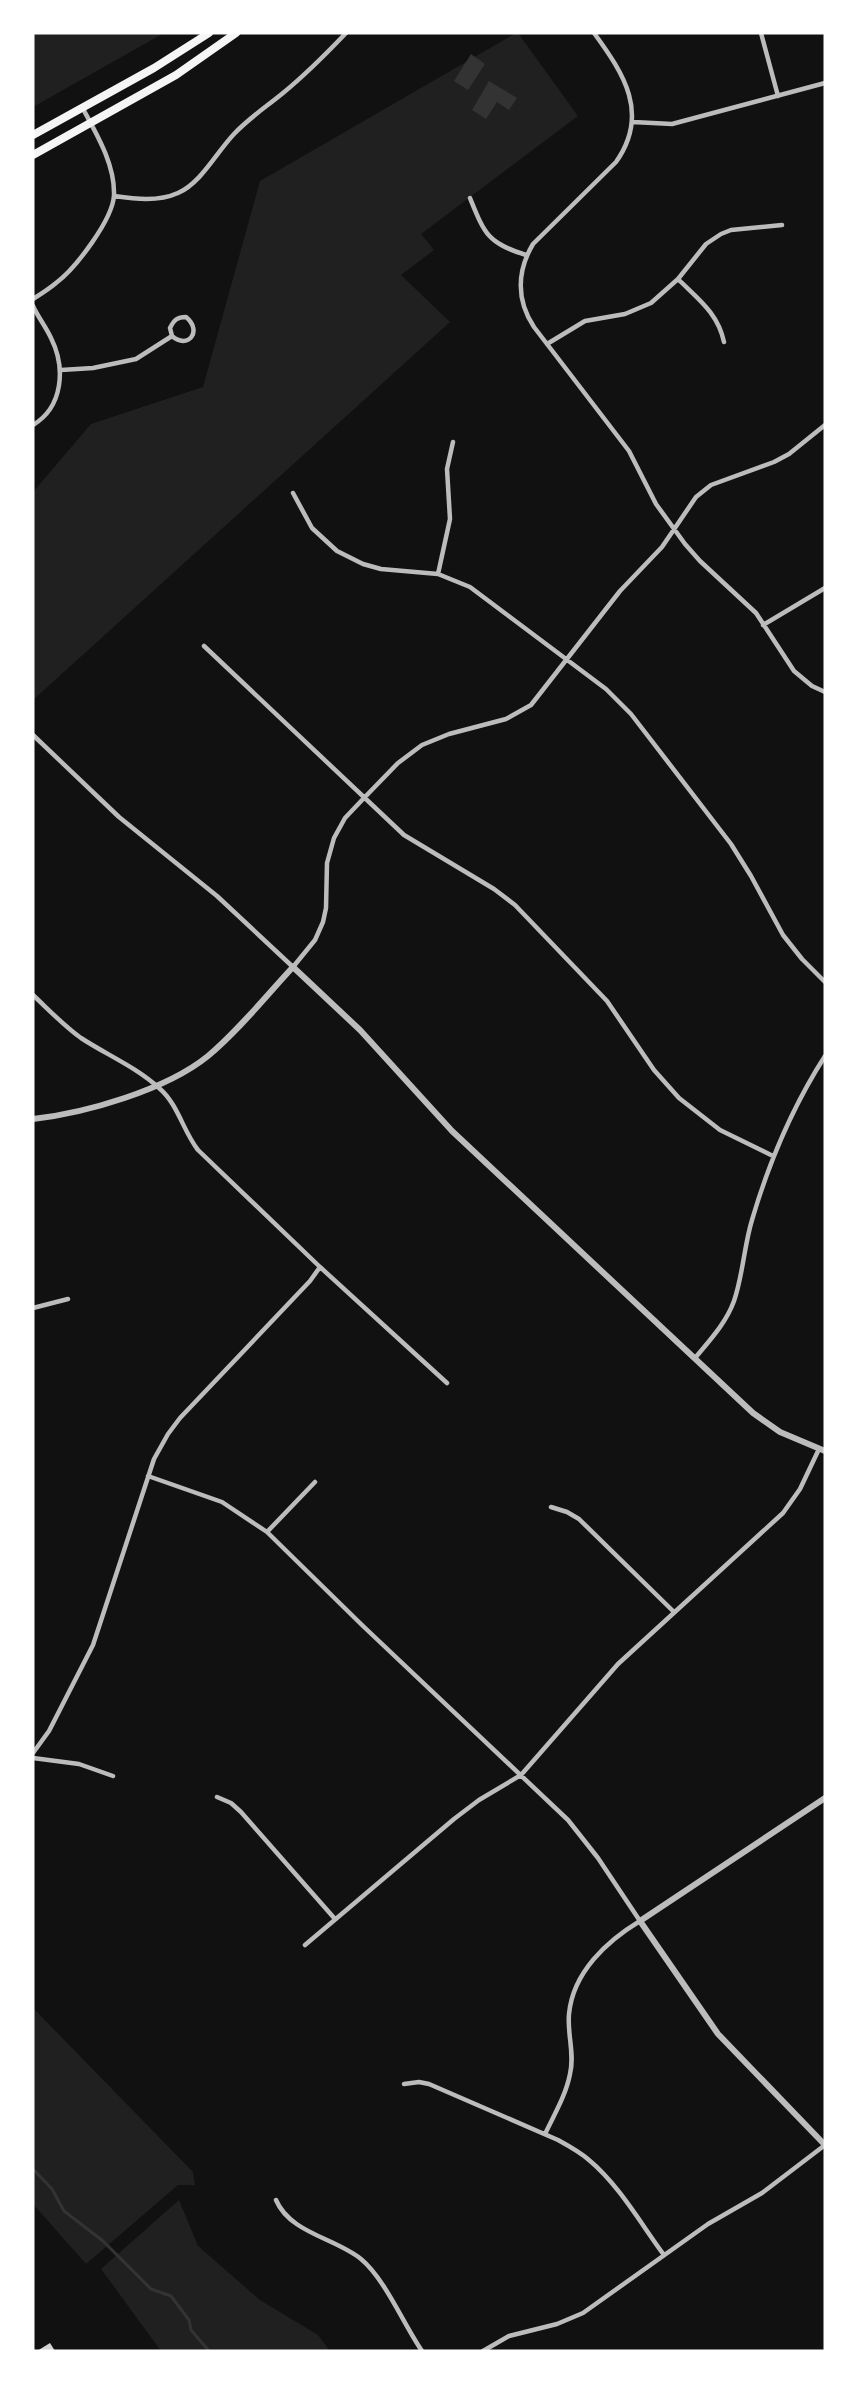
<svg xmlns="http://www.w3.org/2000/svg" width="858" height="2384" font-family="Barlow,sans-serif">
	<style>
		.green { fill: #202020 }
		.water { fill: #333 }
		.lines { fill: none; stroke-linecap: round; stroke-linejoin: round }
		.stream { stroke: #333; stroke-width: 3 }
		.building { fill: #d3d3d3 }
		.minor { stroke: #bcbcbc; stroke-width: 4.5 }
		.tertiary { stroke: #bcbcbc; stroke-width: 6 }
		.primary { stroke: #f5f5f5; stroke-width: 8 }
	</style>
	<rect width="100%" height="100%" fill="#111"/>
	<!-- green -->
	<path class="green" d="M 33,33 L 164,33 L 33,107 Z
		M 516,33 L 518,33 L 578,116 L 421,234 L 434,250 L 401,275 L 450,322 L 33,700 L 33,492 L 91,424 L 203,387 L 260,181 Z
		M 33,2008 L 193,2172 L 195,2185 L 178,2185 L 86,2264 L 33,2204 Z
		M 179,2200 L 198,2246 L 260,2300 L 318,2335 L 330,2351 L 161,2351 L 101,2269 Z"/>
	<!-- water -->
	<path class="water" d="M 471,54 L 485,64 L 468,90 L 454,81 Z
		M 489,81 L 517,98 L 509,110 L 497,102 L 486,119 L 472,110 Z"/>
	<g class="lines">
		<!-- stream -->
		<path class="stream" d="M 33,2169 L 52,2189 L 64,2211 L 103,2241 L 151,2289 L 171,2296 L 189,2320 L 191,2330 L 209,2351"/>
	</g>
	<!-- building -->
	<path class="building" d="M 50,2343 L 55,2351 L 37,2351 Z"/>
	<g class="lines">
		<!-- minor -->
		<path class="minor" d="M 594,33 C 624,74 650,114 616,162 L 533,244 C 517,271 516,300 534,327 L 629,451 L 656,504 L 685,544 L 700,561 L 756,613 L 794,671 L 812,686 L 825,692
			M 761,33 L 778,96
			M 633,122 L 672,124 L 825,83
			M 114,196 C 135,199 158,202 178,193 C 201,183 216,153 234,134 C 249,118 266,107 283,93 C 305,75 326,54 346,33
			M 470,198 C 485,235 488,243 526,255
			M 678,279 C 698,299 718,313 724,342
			M 33,299 C 41,294 49,289 56,283 C 76,268 113,219 114,195 C 115,164 96,133 82,107
			M 33,306 C 38,317 46,327 51,338 C 66,368 63,407 33,425
			M 547,344 L 585,321 L 625,314 L 651,303 L 678,279 L 706,244 L 721,234 L 731,230 L 782,225
			M 61,370 L 93,368 L 136,359 L 172,336 C 188,350 203,331 186,317 C 177,317 174,320 170,328 L 172,336
			M 293,493 L 312,528 L 337,551 L 363,564 L 381,569 L 438,574 L 470,587 L 606,689 L 631,714 L 731,844 L 751,876 L 783,935 L 802,959 L 825,982
			M 438,574 L 450,519 L 447,469 L 453,442
			M 763,625 L 825,588
			M 204,646 L 404,835 L 494,889 L 515,905 L 607,1001 L 654,1070 L 679,1098 L 720,1130 L 773,1156
			M 33,735 L 119,817 L 217,896 L 293,967 L 315,940 L 323,922 L 326,908 L 327,863 L 334,838 L 345,818 L 364,798 L 398,763 L 422,745 L 449,734 L 506,719 L 531,705 L 620,591 L 662,547 L 696,497 L 711,485 L 774,462 L 789,454 L 825,425
			M 33,995 C 49,1010 64,1026 81,1038 C 107,1055 136,1067 159,1088 C 178,1104 183,1131 198,1150 L 320,1267 L 447,1383
			M 33,1308 L 68,1299
			M 695,1358 C 710,1340 726,1323 734,1301 C 743,1275 744,1246 752,1220 C 769,1162 793,1106 825,1056
			M 148,1476 L 222,1502 L 267,1532 L 363,1626 L 568,1820 L 598,1858 L 640,1921 C 607,1941 573,1972 569,2014 C 567,2034 575,2054 570,2074 C 566,2095 554,2115 545,2134
			M 551,1507 L 567,1512 L 579,1519 L 674,1612
			M 267,1532 L 315,1482
			M 33,1753 L 49,1731 L 93,1645 L 154,1459 L 168,1434 L 180,1418 L 310,1281 L 320,1267
			M 33,1758 L 79,1764 L 113,1776
			M 217,1797 L 231,1803 L 241,1812 L 335,1919
			M 305,1945 L 454,1819 L 479,1800 L 521,1775 L 618,1664 L 783,1513 L 800,1489 L 819,1449
			M 404,2084 L 419,2082 L 429,2084 L 558,2140 C 569,2146 580,2152 589,2160 C 619,2185 641,2224 664,2255
			M 276,2200 C 290,2233 335,2238 361,2259 C 385,2279 404,2325 422,2351
			M 483,2351 L 509,2336 L 557,2324 L 583,2313 L 708,2224 L 762,2193 L 825,2145"/>
		<!-- tertiary -->
		<path class="tertiary" d="M 33,1119 C 86,1113 166,1090 208,1056 C 239,1030 266,996 293,967 L 360,1030 L 452,1131 L 753,1413 L 780,1432 L 825,1451
			M 825,1798 L 640,1921 L 718,2034 L 825,2145"/>
		<!-- primary -->
		<path class="primary" d="M 33,135 L 154,68 L 209,33
			M 33,155 L 176,75 L 236,33"/>
	</g>
	<!-- border -->
	<rect width="858" height="2384" fill="none" stroke="#ffffff" stroke-width="69"/>
</svg>
